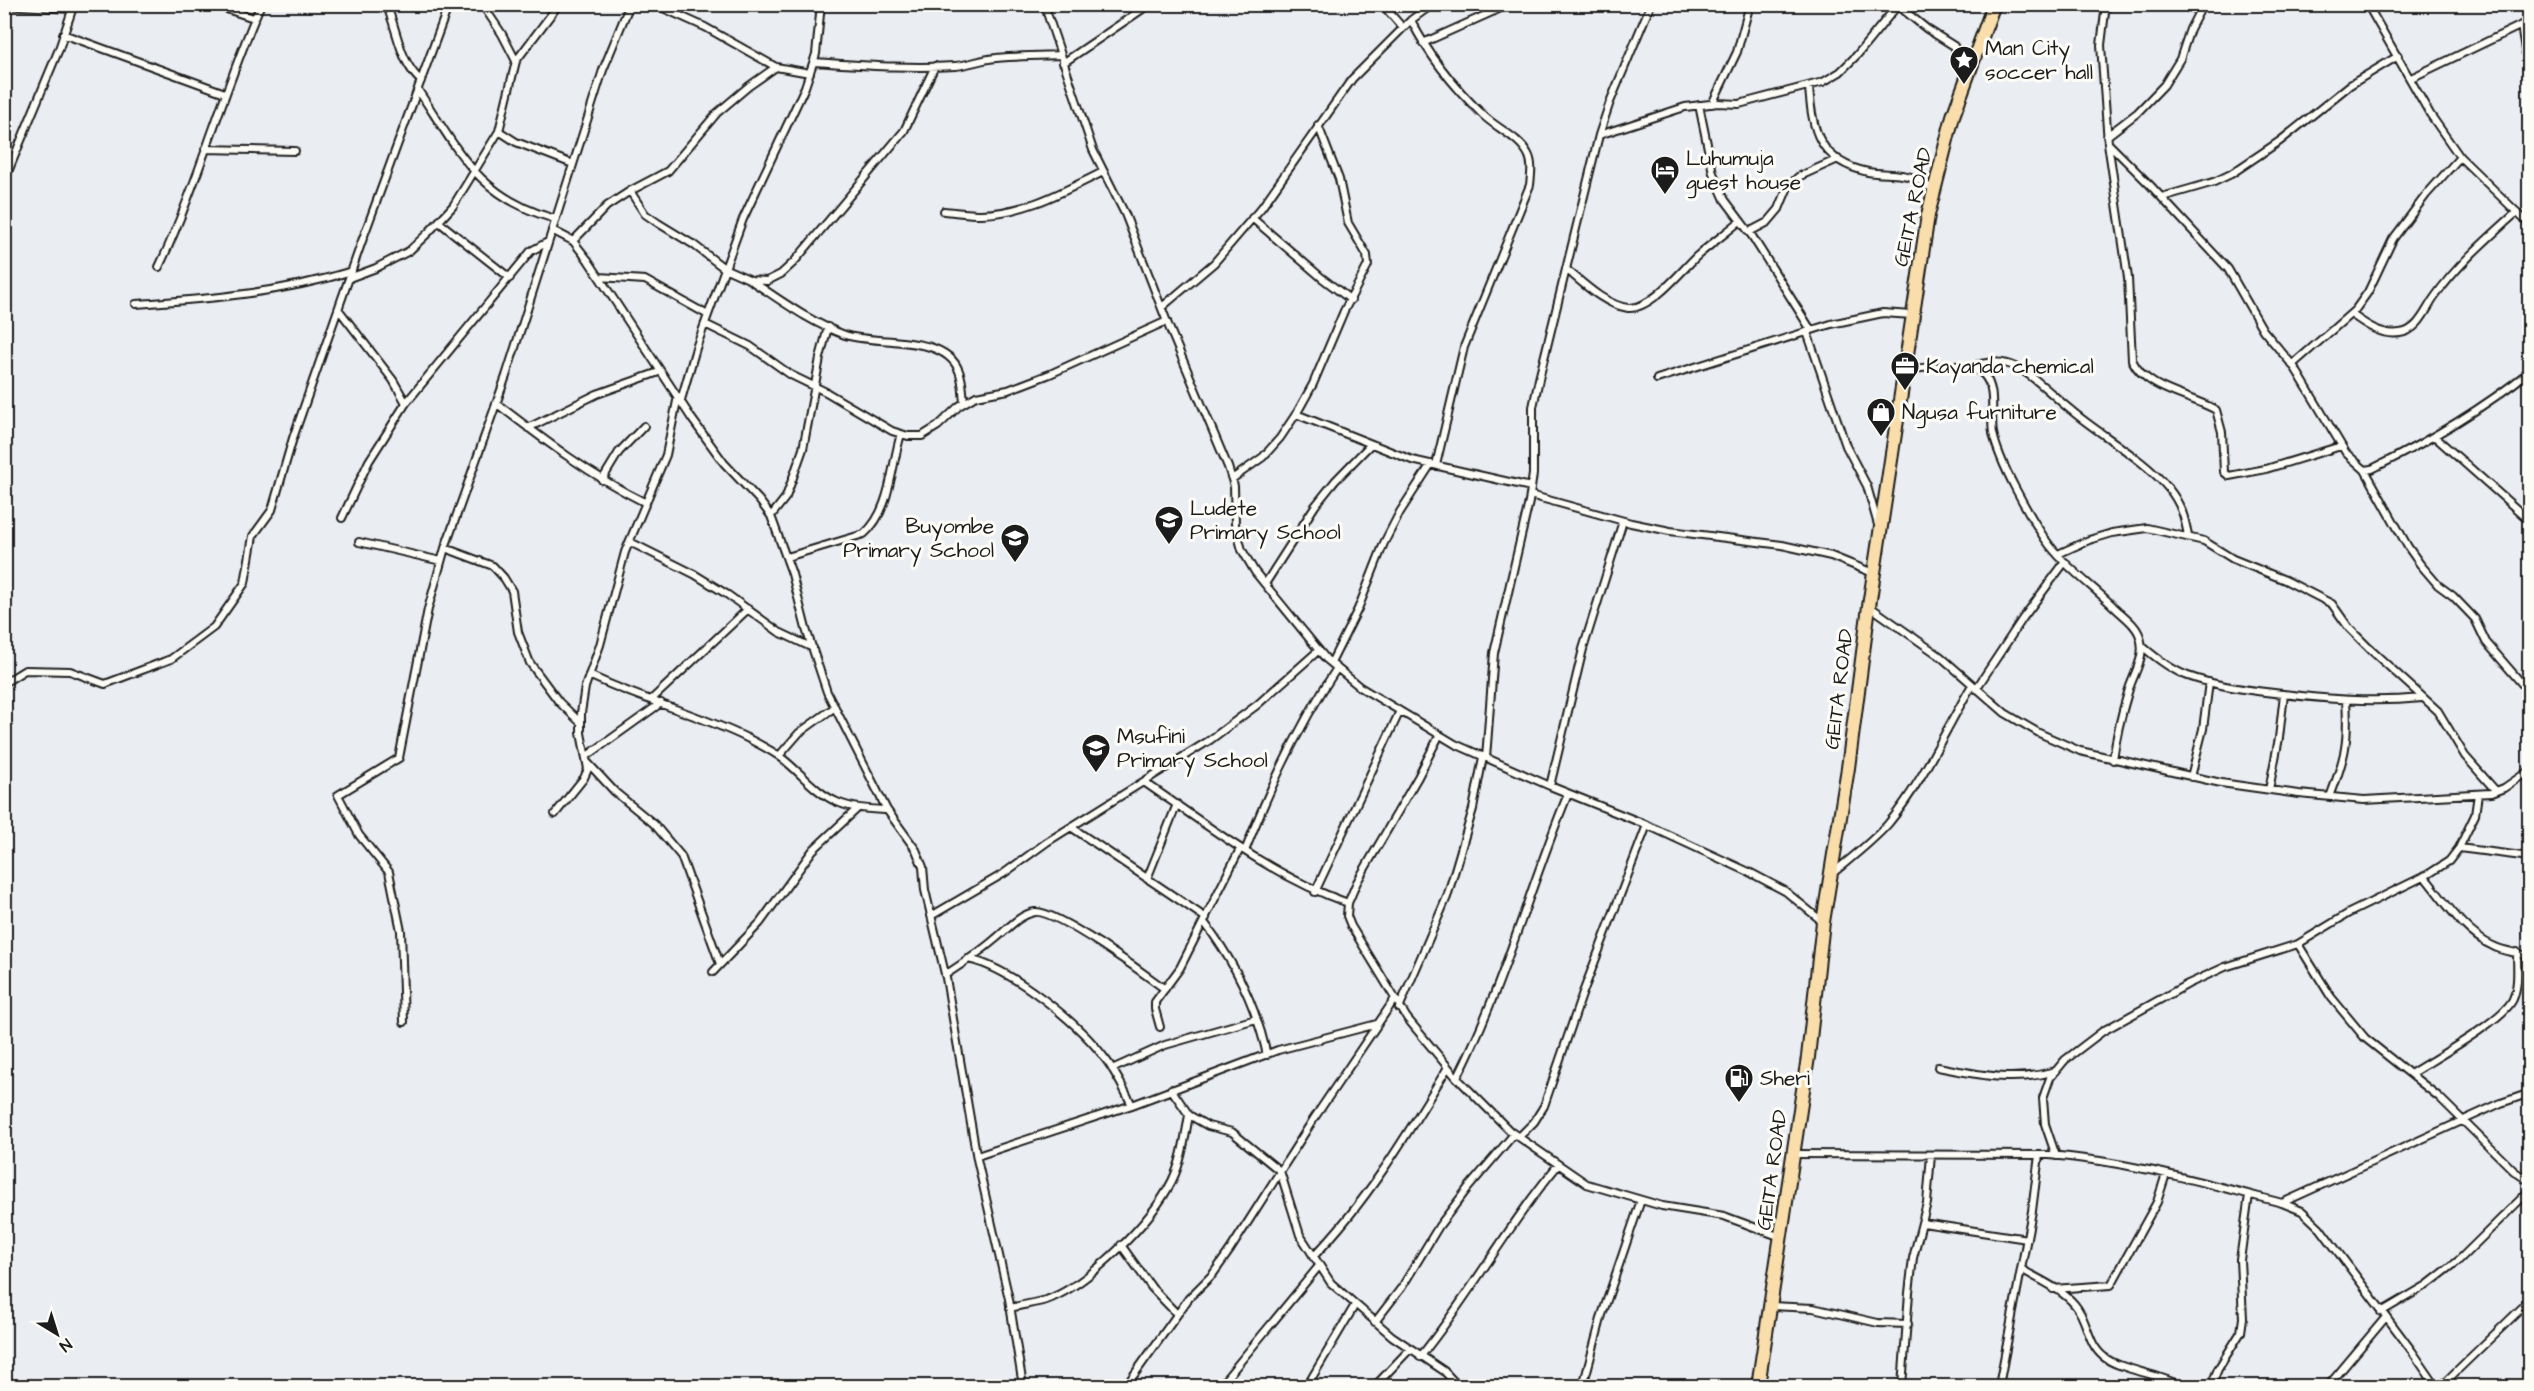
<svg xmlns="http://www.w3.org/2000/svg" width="2534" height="1391" font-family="'Architects Daughter',sans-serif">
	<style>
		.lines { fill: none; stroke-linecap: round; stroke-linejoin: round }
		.street-casing { stroke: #1c1c1c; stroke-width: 10 }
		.highway-casing { stroke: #1c1c1c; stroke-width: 16 }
		.street { stroke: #fdfcf7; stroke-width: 6 }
		.highway { stroke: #f9deab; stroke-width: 12 }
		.labels { text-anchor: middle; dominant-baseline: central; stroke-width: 6; stroke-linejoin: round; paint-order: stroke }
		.poi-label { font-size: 21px; fill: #1c1c1c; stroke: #fdfcf7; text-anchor: start }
		.street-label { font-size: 21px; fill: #1c1c1c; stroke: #fdfcf7 }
	</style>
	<rect width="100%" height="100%" fill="#eaeef3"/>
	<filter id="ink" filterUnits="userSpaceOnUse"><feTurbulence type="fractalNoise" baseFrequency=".0167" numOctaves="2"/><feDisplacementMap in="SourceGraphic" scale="12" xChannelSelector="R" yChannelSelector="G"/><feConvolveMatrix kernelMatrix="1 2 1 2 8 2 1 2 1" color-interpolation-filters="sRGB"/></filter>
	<g filter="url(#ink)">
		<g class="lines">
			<!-- street casing -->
			<g class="street-casing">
				<path id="street" d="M 211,4 L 254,18
					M 386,4 C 398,31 399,61 421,81
					M 654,4 L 705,27 L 776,67 L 810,73
					M 1044,4 L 1093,150 L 1125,214 L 1169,327 L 1228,467 L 1234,486 L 1235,524 L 1242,550 L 1255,572 L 1326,659 L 1360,687 L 1455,744 L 1550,786 L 1647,825 L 1751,873 L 1785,891 L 1823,922
					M 1382,4 L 1402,27
					M 1896,4 L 1927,29 L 1954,46 L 1968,75
					M 2106,4 L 2101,45 L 2108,143 L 2128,278 L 2132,360 C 2147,391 2188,394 2216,410 L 2222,432 L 2224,472 L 2229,476 L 2266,469 L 2341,446
					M 2367,4 L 2430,114 L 2460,157 L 2530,225
					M 2529,4 L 2530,7
					M 4,5 L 72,9
					M 1411,20 C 1429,56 1453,86 1483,115 C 1496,128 1519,137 1528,154 C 1533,163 1531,175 1530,185 L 1464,347 L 1436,465
					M 2521,25 L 2530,80
					M 63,34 L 225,93
					M 1423,43 L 1510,4
					M 516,61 L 559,4
					M 814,62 C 861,65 908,69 955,66 C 969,65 982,59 996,58 C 1017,56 1039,56 1060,55
					M 1063,63 L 1150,4
					M 2411,78 L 2530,21
					M 1809,87 C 1812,131 1819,161 1868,172 C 1883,175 1900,172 1914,178 C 1921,181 1927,186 1934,190
					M 418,90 C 460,153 478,197 555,219
					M 1712,104 L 1737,52 L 1750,4
					M 1699,105 L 1713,173 L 1725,200 L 1752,236 L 1811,330
					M 499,131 L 516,142 L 573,164
					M 1599,135 L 1685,107 L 1718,103 L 1739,104 L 1823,82 L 1840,72 L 1857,55 L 1897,6
					M 2107,136 L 2137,113 L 2164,85 L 2180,59 L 2190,29 L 2203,4
					M 2108,143 L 2150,185 L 2228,269 L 2263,330 L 2295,368 L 2346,453 L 2365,470 L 2372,469 C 2427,442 2481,410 2530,371
					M 205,149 L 295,151
					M 5,179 L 59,49 L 74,4
					M 630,191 L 645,214 L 658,223 L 694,245 L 724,268 L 751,280 L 767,281 L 781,274 L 794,262 L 904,131 L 935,66
					M 2162,197 L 2214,182 L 2231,174 L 2280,141 L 2350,85 L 2398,56
					M 944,211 C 956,212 969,214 981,214 C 1026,213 1064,191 1103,172
					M 1252,218 L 1322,278 L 1351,300
					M 439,222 L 510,278
					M 552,230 L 573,241 L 588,260 L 692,419 L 724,463 L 759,500 L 771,516 L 792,574 L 806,629 L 827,692 L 887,810 L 916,850 L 923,867 L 925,890 L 946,978 L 977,1159 L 1009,1299 L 1023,1386
					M 1749,232 L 1768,222 L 1779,209 L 1788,187 L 1798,177 L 1838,159
					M 573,241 L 607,206 L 630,191 L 668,171 L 717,113 L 749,86 L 776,67
					M 159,267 C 199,182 223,90 261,4
					M 1566,269 C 1583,283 1605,305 1628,308 C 1651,310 1682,270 1697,256 C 1711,244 1726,233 1740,221
					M 599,277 L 645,280 L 708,315
					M 349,278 L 376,268 L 409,251 L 429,232 L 453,206 L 499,131 L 516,61 L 502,34 L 482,4
					M 753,282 C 782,301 811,323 845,335 C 875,345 945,333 959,371 C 963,380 963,393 964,403
					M 136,304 C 209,299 281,293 352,271
					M 1162,307 L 1214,263 L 1262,207 L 1352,79 L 1411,20 L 1433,4
					M 339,310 L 393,380 L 406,403
					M 2351,314 C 2365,324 2381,336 2400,333 C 2418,331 2425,311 2434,298 C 2456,266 2488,238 2517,212
					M 705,324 L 750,346 L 791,375 L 826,392 L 892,431 L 908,436 L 922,436 L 938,426 L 959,406 L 976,396 L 1008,390 L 1050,374 L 1167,321
					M 1807,332 L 1846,446 L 1867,486 L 1878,525
					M 2292,365 L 2355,310 L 2368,292 L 2393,239 L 2426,195 L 2460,157
					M 1969,368 C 1984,361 2002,360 2018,368 C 2035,376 2056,399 2072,411 C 2103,437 2143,458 2169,489 C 2181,504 2185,518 2188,536
					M 1905,370 C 1925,368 1970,360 1984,375 C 1997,389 1990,416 1993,433 C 1999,463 2028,513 2045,539 C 2063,565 2091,585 2113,606 C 2122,615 2137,625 2140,637 C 2146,656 2135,671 2129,689 C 2122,712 2116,736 2113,760
					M 1657,379 L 1831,324 L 1883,313 L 1912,315
					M 681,400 L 696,348 L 743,219 L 805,87 L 816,54 L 821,4
					M 496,403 C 544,440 591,476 646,503
					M 1296,414 L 1412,460 L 1531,487
					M 528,428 L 597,394 L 659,372
					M 2434,436 L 2530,521
					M 2365,470 L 2408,547 L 2420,564 L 2438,585 L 2453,596 L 2475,619 L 2486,642 L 2530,693
					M 1232,479 L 1263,457 L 1280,438 L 1298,411 L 1313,384 L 1344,311 L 1368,265 L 1367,255 L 1348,223 L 1339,179 L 1318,125
					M 602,480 L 619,452 L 644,426
					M 1530,495 L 1631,523 L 1670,531 L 1782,545 L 1831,556 L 1873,573
					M 771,516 L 786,497 L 803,449 L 820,358 L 828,327
					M 342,518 L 369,461 L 406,403 L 531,251 L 548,242
					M 359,542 L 441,561
					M 630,542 L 694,574 L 728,595 L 779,632 L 813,648
					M 445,548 L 493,566 L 504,578 L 512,591 L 518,632 L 530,663 L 559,702 L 581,723
					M 2058,554 L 2089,540 L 2112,533 L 2147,528 L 2204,541 L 2233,559 L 2285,580 L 2332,604 L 2349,628 L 2372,651 L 2438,711 L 2465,756 L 2496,791
					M 787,557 L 864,534 C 891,511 891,466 901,434
					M 1265,584 L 1315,506 L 1335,481 L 1371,444
					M 1869,606 L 1940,656 L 2005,713 L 2039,733 L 2080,751 L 2221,783 L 2299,794 L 2364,800 L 2491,793 L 2504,788 L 2530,770
					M 2142,646 C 2156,658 2171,670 2188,676 C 2216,686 2245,690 2274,693 C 2324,699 2372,703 2422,698
					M 1331,663 L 1358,609 L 1384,543 L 1400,512 L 1431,464
					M 589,675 C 641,700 696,713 747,738 C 759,744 773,751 783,759 C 801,773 816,793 837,802 C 853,809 870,809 887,810
					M 4,683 L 25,670 L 70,671 L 105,684 L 171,659 L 214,627 L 245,583 L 253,536 L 272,510 L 293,438 L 362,241 L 449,4
					M 1976,689 L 2023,618 L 2065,562
					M 651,700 L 748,609
					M 1439,736 L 1418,777 L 1357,882 L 1348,903 L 1347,916 L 1351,926 L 1407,1018 L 1457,1078 L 1510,1131 L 1587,1184 L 1662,1206 L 1724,1216 L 1781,1237
					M 587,756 L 661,703
					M 779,756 L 799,733 L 835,707
					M 1486,758 L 1494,653 L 1529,502 L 1533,474 L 1533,407 L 1539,379 L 1599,135 L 1610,102 L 1651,4
					M 588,763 L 615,792 L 654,824 L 681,856 L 720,964
					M 2191,777 L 2203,729 L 2209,682
					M 1144,782 C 1210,827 1273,877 1348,903
					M 1550,786 L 1583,649 L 1623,521
					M 2269,790 L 2279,738 L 2284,694
					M 2330,797 C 2345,757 2349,743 2346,700
					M 555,814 L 584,778 L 588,769 L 581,733 L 581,713 L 585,687 L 600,645 L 625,552 L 666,455 L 678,396
					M 1071,827 L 1206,918
					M 2459,848 L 2530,857
					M 1245,851 C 1270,787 1299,725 1337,668
					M 1833,873 C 1852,857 1872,842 1888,824 C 1923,782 1944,732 1972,685
					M 2424,876 C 2444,900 2464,933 2493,946 C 2504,952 2518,952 2530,957
					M 1147,879 L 1177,804
					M 1315,892 L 1399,713
					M 931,916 L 1003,874 L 1047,842 L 1210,740 L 1257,705 L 1319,650
					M 1204,922 C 1234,961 1256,1006 1267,1055
					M 2298,944 L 2331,997 L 2365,1038 L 2439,1097 L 2514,1171 L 2530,1182
					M 968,959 C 1012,968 1081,1025 1107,1061 C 1117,1075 1124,1089 1132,1105
					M 713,972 L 760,923 L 813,850 L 858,808
					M 945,975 C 962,964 979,953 994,940 C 1007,930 1018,915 1035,912 C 1055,909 1145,974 1165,989
					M 1399,1008 L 1447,897 L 1473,809 L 1483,757
					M 404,1022 L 401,931 L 389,872 L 359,835 L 338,795 L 399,758 L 428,609 L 445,548 L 506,376 L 603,70 L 630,4
					M 1160,1027 L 1155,1009 L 1155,1002 L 1180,968 L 1240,849
					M 1938,1067 C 1980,1075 2013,1083 2056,1071
					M 1112,1069 L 1165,1045 L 1256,1019
					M 2412,1073 C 2434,1059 2504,1020 2513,999 C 2519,985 2517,967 2517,952
					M 1457,1078 C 1504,986 1529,888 1568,794
					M 1171,1089 L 1189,1115 L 1208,1126 L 1232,1132 L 1280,1171 L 1300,1235 L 1331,1283 L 1392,1336 L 1444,1371 L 1458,1386
					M 1519,1137 L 1534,1122 L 1544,1106 L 1582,995 L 1647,825
					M 1794,1154 L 2049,1155 C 2128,1161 2205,1183 2282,1203 L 2302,1211 L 2320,1228 L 2412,1351 L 2436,1386
					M 977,1156 L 1132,1105 L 1278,1050 L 1377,1024
					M 2056,1156 L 2045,1124 L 2043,1098 L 2050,1078 L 2065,1060 L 2103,1031 L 2188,984 L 2225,967 L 2298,944 L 2349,913 L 2427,875 L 2449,861 L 2459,848 L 2475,815 L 2478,794
					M 2282,1203 L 2501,1103 L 2530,1093
					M 1923,1223 L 2027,1239
					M 1121,1245 L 1152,1288 L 1177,1314
					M 1313,1257 C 1367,1202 1408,1133 1448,1067
					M 2021,1269 C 2038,1279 2062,1289 2075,1305 C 2088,1320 2087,1344 2104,1357 C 2120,1370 2158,1373 2181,1386
					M 2053,1289 L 2111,1285 L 2157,1202 L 2166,1174
					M 1771,1306 L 1813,1308 L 1878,1323 L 1908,1324
					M 1010,1308 C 1022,1305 1035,1303 1046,1300 C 1089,1285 1152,1221 1172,1181 C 1182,1161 1185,1137 1189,1115
					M 2381,1312 L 2427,1285 L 2458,1261 L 2530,1190
					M 1375,1322 L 1402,1287 L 1439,1226 L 1468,1188 L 1514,1134
					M 1420,1357 C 1470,1296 1507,1226 1558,1165
					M 1126,1386 L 1189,1298 L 1213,1274 L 1230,1250 L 1313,1120 L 1394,1000
					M 1220,1386 L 1319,1266
					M 1307,1386 L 1355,1305
					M 1375,1386 L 1410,1349
					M 1583,1386 L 1602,1315 L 1641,1200
					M 1902,1386 L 1909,1293 L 1913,1258 L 1927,1203 L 1931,1155
					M 1999,1386 L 2032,1211 L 2039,1155
					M 2211,1386 L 2218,1369 L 2241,1332 L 2243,1318 L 2240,1260 L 2249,1195
					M 2328,1386 L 2386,1317
					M 2441,1386 L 2530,1300"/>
			</g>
			<!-- highway casing -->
			<g class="highway-casing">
				<path id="highway" d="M 1758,1386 L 1808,1057 L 1823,922 L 1848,768 L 1869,606 L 1928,215 L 1953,116 L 1994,4"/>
			</g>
			<!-- street -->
			<use href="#street" class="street"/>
			<!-- highway -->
			<use href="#highway" class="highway"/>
		</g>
	</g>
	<!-- icons -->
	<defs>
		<g id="sight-pin" transform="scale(1.5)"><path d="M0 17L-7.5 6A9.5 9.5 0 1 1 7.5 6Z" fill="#1c1c1c" stroke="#fdfcf7"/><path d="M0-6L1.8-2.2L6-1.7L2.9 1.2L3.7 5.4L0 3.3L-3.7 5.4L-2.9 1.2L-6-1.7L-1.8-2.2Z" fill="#fff"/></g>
		<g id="hotel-pin" transform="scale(1.5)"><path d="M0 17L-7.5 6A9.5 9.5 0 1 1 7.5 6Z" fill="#1c1c1c" stroke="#fdfcf7"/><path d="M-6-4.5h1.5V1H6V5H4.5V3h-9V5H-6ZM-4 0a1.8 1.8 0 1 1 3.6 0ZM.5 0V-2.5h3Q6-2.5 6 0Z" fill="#fff"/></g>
		<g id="office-pin" transform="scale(1.5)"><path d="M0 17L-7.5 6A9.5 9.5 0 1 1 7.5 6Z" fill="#1c1c1c" stroke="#fdfcf7"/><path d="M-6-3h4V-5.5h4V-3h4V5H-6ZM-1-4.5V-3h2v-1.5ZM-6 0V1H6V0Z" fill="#fff"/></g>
		<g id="shop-pin" transform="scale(1.5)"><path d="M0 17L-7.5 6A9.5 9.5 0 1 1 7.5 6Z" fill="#1c1c1c" stroke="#fdfcf7"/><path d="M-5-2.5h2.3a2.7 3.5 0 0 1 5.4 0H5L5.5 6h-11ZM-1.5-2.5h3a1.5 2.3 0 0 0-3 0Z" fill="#fff"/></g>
		<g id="school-pin" transform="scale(1.5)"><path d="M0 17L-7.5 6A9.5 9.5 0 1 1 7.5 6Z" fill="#1c1c1c" stroke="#fdfcf7"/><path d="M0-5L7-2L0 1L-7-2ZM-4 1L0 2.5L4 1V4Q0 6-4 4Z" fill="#fff"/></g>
		<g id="fuel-pin" transform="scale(1.5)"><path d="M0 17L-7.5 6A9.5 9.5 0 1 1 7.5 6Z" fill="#1c1c1c" stroke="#fdfcf7"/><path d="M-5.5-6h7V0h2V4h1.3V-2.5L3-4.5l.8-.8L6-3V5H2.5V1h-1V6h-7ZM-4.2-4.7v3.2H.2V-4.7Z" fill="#fff"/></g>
	</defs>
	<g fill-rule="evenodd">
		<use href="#sight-pin" x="1964" y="60"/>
		<use href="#hotel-pin" x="1665" y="170"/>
		<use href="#office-pin" x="1905" y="366"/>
		<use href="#shop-pin" x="1881" y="412"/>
		<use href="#school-pin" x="1169" y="520"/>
		<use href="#school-pin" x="1015" y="538"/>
		<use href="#school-pin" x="1096" y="748"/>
		<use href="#fuel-pin" x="1739" y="1078"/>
	</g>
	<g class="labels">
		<!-- poi labels -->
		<g class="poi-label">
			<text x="1985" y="48">Man City<tspan x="1985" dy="24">soccer hall</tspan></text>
			<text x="1686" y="158">Luhumuja<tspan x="1686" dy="24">guest house</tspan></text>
			<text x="1926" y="366">Kayanda chemical</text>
			<text x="1902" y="412">Ngusa furniture</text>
			<text x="1190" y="508">Ludete<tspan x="1190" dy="24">Primary School</tspan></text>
			<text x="994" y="526" text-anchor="end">Buyombe<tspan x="994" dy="24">Primary School</tspan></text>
			<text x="1117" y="736">Msufini<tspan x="1117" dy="24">Primary School</tspan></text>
			<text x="1760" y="1078">Sheri</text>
		</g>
		<!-- street labels -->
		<g class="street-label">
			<text transform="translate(1913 207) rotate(-78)">GEITA ROAD</text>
			<text transform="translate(1839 689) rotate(-83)">GEITA ROAD</text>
			<text transform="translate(1772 1170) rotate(-82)">GEITA ROAD</text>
		</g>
	</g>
	<!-- margin -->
	<rect width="2534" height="1391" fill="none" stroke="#fdfcf7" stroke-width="24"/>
	<rect x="12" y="12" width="2510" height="1367" fill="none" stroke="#1c1c1c" stroke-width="2" filter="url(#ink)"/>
	<!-- north arrow -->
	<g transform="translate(57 1334) rotate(142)" stroke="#fdfcf7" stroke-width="4.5" paint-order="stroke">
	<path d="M0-4.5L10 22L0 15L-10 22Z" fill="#1c1c1c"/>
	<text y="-9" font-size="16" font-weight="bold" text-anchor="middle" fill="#1c1c1c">N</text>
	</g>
</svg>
